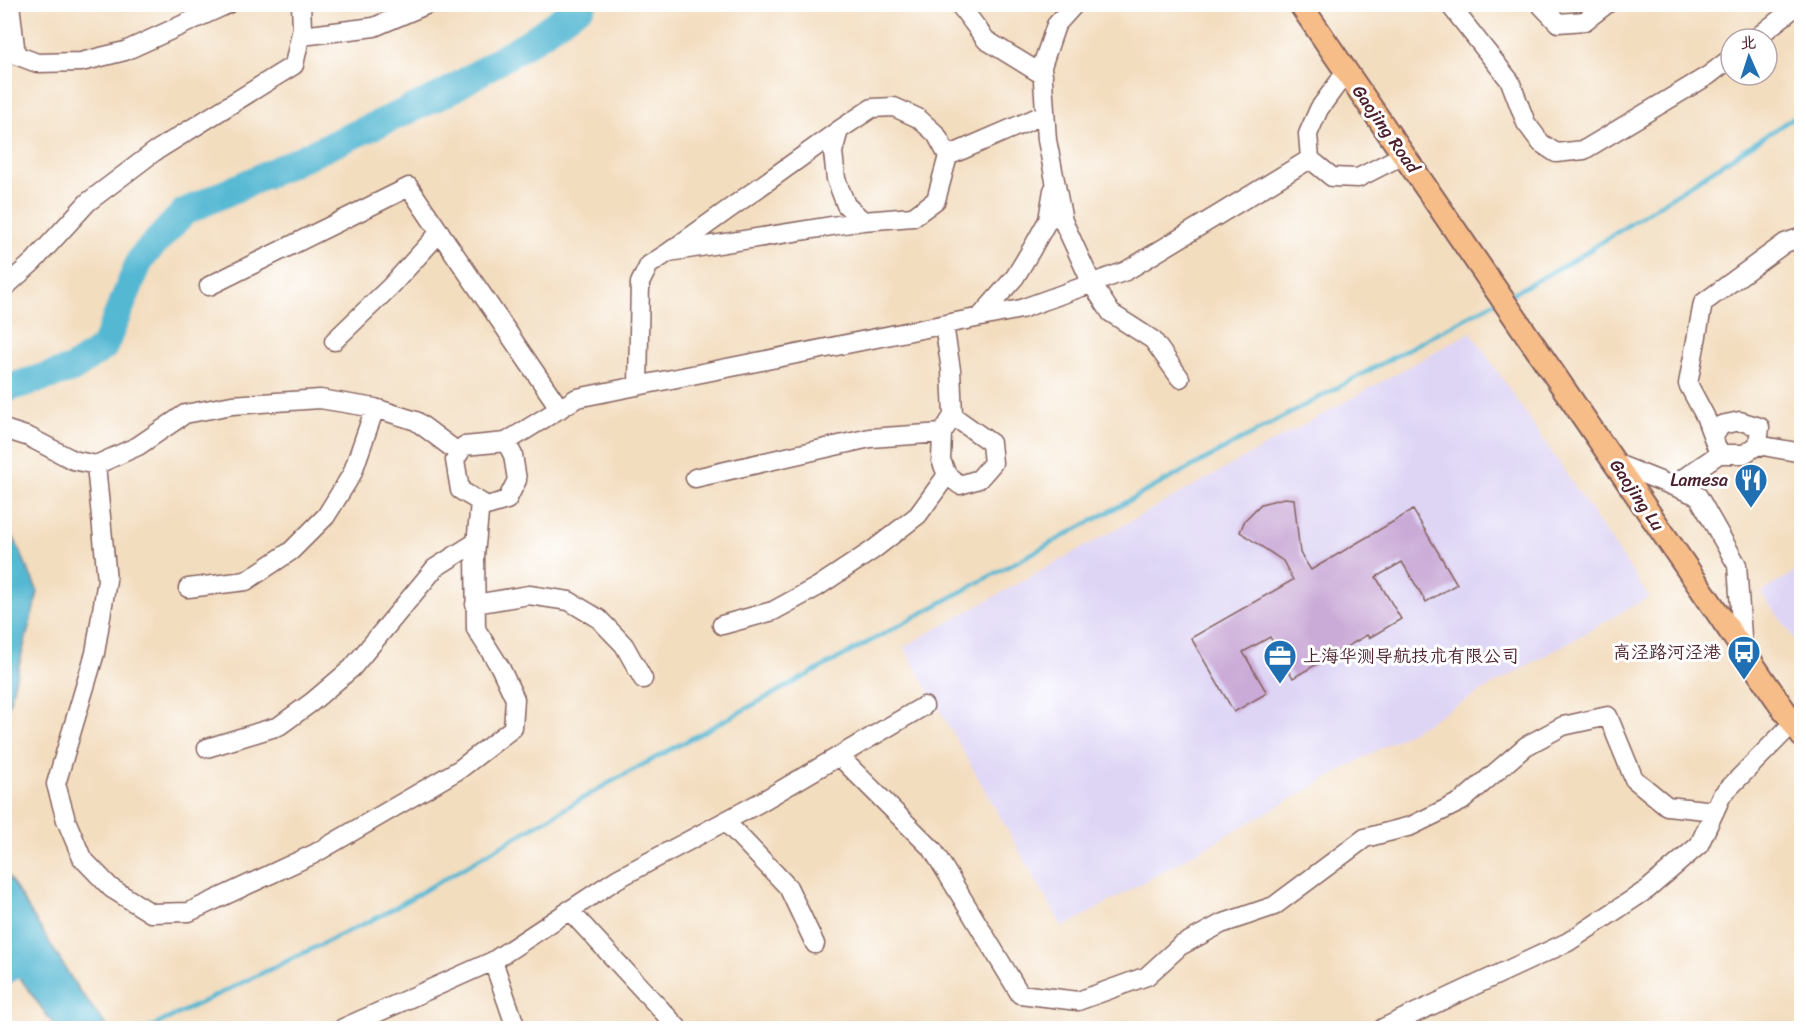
<svg xmlns="http://www.w3.org/2000/svg" width="1806" height="1033" font-family="Sriracha,'LXGW WenKai TC',sans-serif">
	<style>
		.built { fill: #ded5f5 }
		.water { fill: #54b8d3; stroke: #4f6c7f; stroke-width: 1.5 }
		.lines { fill: none; stroke-linecap: round; stroke-linejoin: round }
		.stream { stroke: #54b8d3; stroke-width: 4.5 }
		.canal { stroke: #54b8d3; stroke-width: 16 }
		.river { stroke: #54b8d3; stroke-width: 28 }
		.building { fill: #caaad7 }
		.minor-casing { stroke: #85625f; stroke-width: 21 }
		.major-casing { stroke: #85625f; stroke-width: 26 }
		.minor { stroke: #fff; stroke-width: 18 }
		.major { stroke: #f7bd88; stroke-width: 22 }
		.labels { text-anchor: middle; dominant-baseline: central; stroke-width: 6; stroke-linejoin: round; paint-order: stroke }
		.street-label { font-size: 18px; fill: #4a1f2b; stroke: #fff }
		.poi-label { font-size: 18px; fill: #4a1f2b; stroke: #fff; text-anchor: end }
	</style>
	<rect width="100%" height="100%" fill="#fff"/>
	<filter id="ink" filterUnits="userSpaceOnUse"><feTurbulence type="fractalNoise" baseFrequency=".0167" numOctaves="2"/><feDisplacementMap in="SourceGraphic" scale="12" xChannelSelector="R" yChannelSelector="G"/><feConvolveMatrix kernelMatrix="1 2 1 2 8 2 1 2 1" color-interpolation-filters="sRGB"/></filter>
	<filter id="wash" filterUnits="userSpaceOnUse"><feTurbulence type="fractalNoise" baseFrequency=".008" numOctaves="4" result="noise"/><feDisplacementMap in="SourceGraphic" scale="24" xChannelSelector="R" yChannelSelector="G"/><feGaussianBlur stdDeviation="1.35" result="paint"/><feColorMatrix in="noise" values="0 0 0 0 0 0 0 0 0 0 0 0 0 0 0 0 0 1.4 0 .05"/><feComposite in="paint" operator="in"/></filter>
	<g filter="url(#wash)">
		<rect width="100%" height="100%" fill="#f3ddbf"/>
		<!-- built -->
		<path class="built" d="M 1471,332 L 1649,597 L 1063,928 L 904,647 Z
			M 1801,568 L 1801,647 L 1761,593 Z"/>
		<!-- water -->
		<path class="water" d="M 5,533 L 14,538 L 38,592 L 5,719 Z
			M 5,871 L 78,989 L 108,1028 L 56,1028 L 5,957 Z"/>
		<g class="lines">
			<!-- stream -->
			<path class="stream" d="M 1508,296 L 1576,259 L 1802,112
				M 149,1028 L 382,915 L 609,783 L 1495,302"/>
			<!-- canal -->
			<path class="canal" d="M 4,978 L 30,964"/>
			<!-- river -->
			<path class="river" d="M 4,389 L 72,369 L 104,347 L 141,258 L 184,212 L 444,94 L 531,41 L 583,4"/>
		</g>
		<g id="blocks">
			<!-- building -->
			<path class="building" d="M 1284,498 L 1294,499 L 1300,553 L 1311,570 L 1413,510 L 1457,584 L 1426,602 L 1402,562 L 1376,577 L 1401,619 L 1369,638 L 1367,635 L 1293,678 L 1270,637 L 1243,652 L 1267,693 L 1234,712 L 1191,638 L 1293,580 L 1283,561 L 1240,532 L 1245,520 L 1261,504 Z"/>
		</g>
	</g>
	<g filter="url(#ink)">
		<use href="#blocks" fill-opacity="0" stroke="#85625f" stroke-width="1.5"/>
		<g class="lines">
			<!-- minor casing -->
			<g class="minor-casing">
				<path id="minor" d="M 10,4 L 16,55 L 37,63 L 81,62 L 125,51 L 228,4
					M 959,4 L 986,40 L 1043,75
					M 1075,4 L 1056,25 L 1042,66 L 1047,140 L 1063,221 L 1092,284 L 1111,313 L 1153,340 L 1180,378
					M 1449,4 L 1510,81 L 1526,123 L 1541,143 L 1556,153 L 1584,150 L 1709,75 L 1731,58
					M 1540,4 L 1558,23 L 1585,21 L 1607,4
					M 310,35 L 374,27 L 428,4
					M 1755,39 L 1799,4
					M 1346,72 L 1319,109 L 1308,134 L 1310,159 L 1332,177 L 1358,178 L 1403,155
					M 839,130 L 669,252 L 863,221
					M 948,156 L 936,134 L 918,118 L 894,107 L 872,108 L 839,130 L 833,152 L 836,179 L 846,205 L 863,221 L 913,217 L 936,200 L 948,156 L 1045,114
					M 209,286 L 409,187 L 560,409
					M 4,288 L 33,262 L 88,202 L 154,152 L 294,65 L 302,28 L 301,4
					M 980,317 L 1015,277 L 1033,247 L 1048,220 L 1053,190
					M 944,325 L 951,370 L 953,416 L 942,433 L 941,460 L 947,475 L 960,485 L 979,479 L 993,463 L 991,443 L 953,416
					M 334,341 L 390,287 L 440,232
					M 638,386 L 640,283 L 649,265 L 669,252
					M 4,429 L 29,437 L 73,460 L 96,465 L 107,580 L 95,653 L 56,784 L 66,820 L 82,858 L 111,888 L 151,913 L 189,912 L 314,854 L 460,769 L 513,728 L 515,699 L 500,667 L 476,629 L 475,556 L 480,502
					M 1713,438 L 1721,425 L 1740,421 L 1760,427 L 1758,445 L 1744,454 L 1719,454
					M 506,442 L 513,455 L 517,480 L 507,500 L 487,506 L 460,490 L 455,460 L 464,446 L 506,442 L 577,398 L 1021,309 L 1126,271 L 1310,159
					M 1758,445 L 1802,453
					M 1615,463 L 1698,496 L 1737,565 L 1743,651
					M 96,465 L 138,446 L 185,414 L 232,405 L 320,399 L 375,408 L 416,421 L 459,453
					M 695,478 L 870,438 L 942,433
					M 1672,486 L 1719,454 L 1705,416 L 1688,384 L 1703,303 L 1785,243 L 1802,237
					M 188,588 L 246,581 L 291,551 L 326,516 L 352,474 L 375,408
					M 475,604 L 529,595 L 569,601 L 599,619 L 624,645 L 643,679
					M 722,625 L 773,611 L 817,587 L 873,550 L 918,515 L 947,475
					M 207,748 L 279,726 L 312,702 L 352,668 L 435,568 L 476,542
					M 839,756 L 933,850 L 1020,994 L 1078,1001 L 1147,976 L 1180,946 L 1221,924 L 1274,906 L 1365,838 L 1411,826 L 1462,801 L 1526,746 L 1563,726 L 1608,716 L 1634,779 L 1667,806 L 1715,811
					M 725,821 L 788,887 L 815,944
					M 569,910 L 678,1028
					M 343,1028 L 493,961
					M 516,1028 L 493,961 L 617,879 L 759,803 L 924,706
					M 1383,1028 L 1568,942 L 1648,889 L 1699,845 L 1722,795 L 1793,723"/>
			</g>
			<!-- major casing -->
			<g class="major-casing">
				<path id="major" d="M 1300,4 L 1802,736"/>
			</g>
			<!-- minor -->
			<use href="#minor" class="minor"/>
			<!-- major -->
			<use href="#major" class="major"/>
		</g>
	</g>
	<!-- icons -->
	<defs>
		<g id="restaurant-pin" transform="scale(1.725)"><path d="M0 17L-7.5 6A9.5 9.5 0 1 1 7.5 6Z" fill="#1f6fb2" stroke="#fff"/><path d="M-5-6h1v4h1v-4h1v4h1v-4h1v5L-1.5 .5V6h-2V.5L-5-1ZM5-6V6H3V1.5H1.5Q1.5-4 5-6Z" fill="#fff"/></g>
		<g id="bus-pin" transform="scale(1.725)"><path d="M0 17L-7.5 6A9.5 9.5 0 1 1 7.5 6Z" fill="#1f6fb2" stroke="#fff"/><path d="M-5-6H5V4H4V6H2V4H-2V6H-4V4H-5ZM-3.5-4V0h7V-4ZM-3.5 1.2v1.5H-2V1.2ZM2 1.2v1.5H3.5V1.2Z" fill="#fff"/></g>
		<g id="office-pin" transform="scale(1.725)"><path d="M0 17L-7.5 6A9.5 9.5 0 1 1 7.5 6Z" fill="#1f6fb2" stroke="#fff"/><path d="M-6-3h4V-5.5h4V-3h4V5H-6ZM-1-4.5V-3h2v-1.5ZM-6 0V1H6V0Z" fill="#fff"/></g>
	</defs>
	<g fill-rule="evenodd">
		<use href="#restaurant-pin" x="1751" y="480"/>
		<use href="#bus-pin" x="1744" y="652"/>
		<use href="#office-pin" x="1280" y="656"/>
	</g>
	<g class="labels">
		<!-- street labels -->
		<g class="street-label">
			<text transform="translate(1386 129) rotate(55)">Gaojing Road</text>
			<text transform="translate(1637 495) rotate(56)">Gaojing Lu</text>
		</g>
		<!-- poi labels -->
		<g class="poi-label">
			<text x="1728" y="480">Lamesa</text>
			<text x="1721" y="652">高泾路河泾港</text>
			<text x="1303" y="656" text-anchor="start">上海华测导航技术有限公司</text>
		</g>
	</g>
	<!-- margin -->
	<rect width="1806" height="1033" fill="none" stroke="#fff" stroke-width="24"/>
	<!-- north arrow -->
	<g transform="translate(1749 57) rotate(357)"><circle r="28" fill="#ffffff" stroke="#b7a5aa" stroke-width="1.5"/>
	<path d="M0-4.5L10 22L0 15L-10 22Z" fill="#1f6fb2"/>
	<text y="-9" font-size="16" font-weight="bold" text-anchor="middle" fill="#4a1f2b">北</text>
	</g>
</svg>
